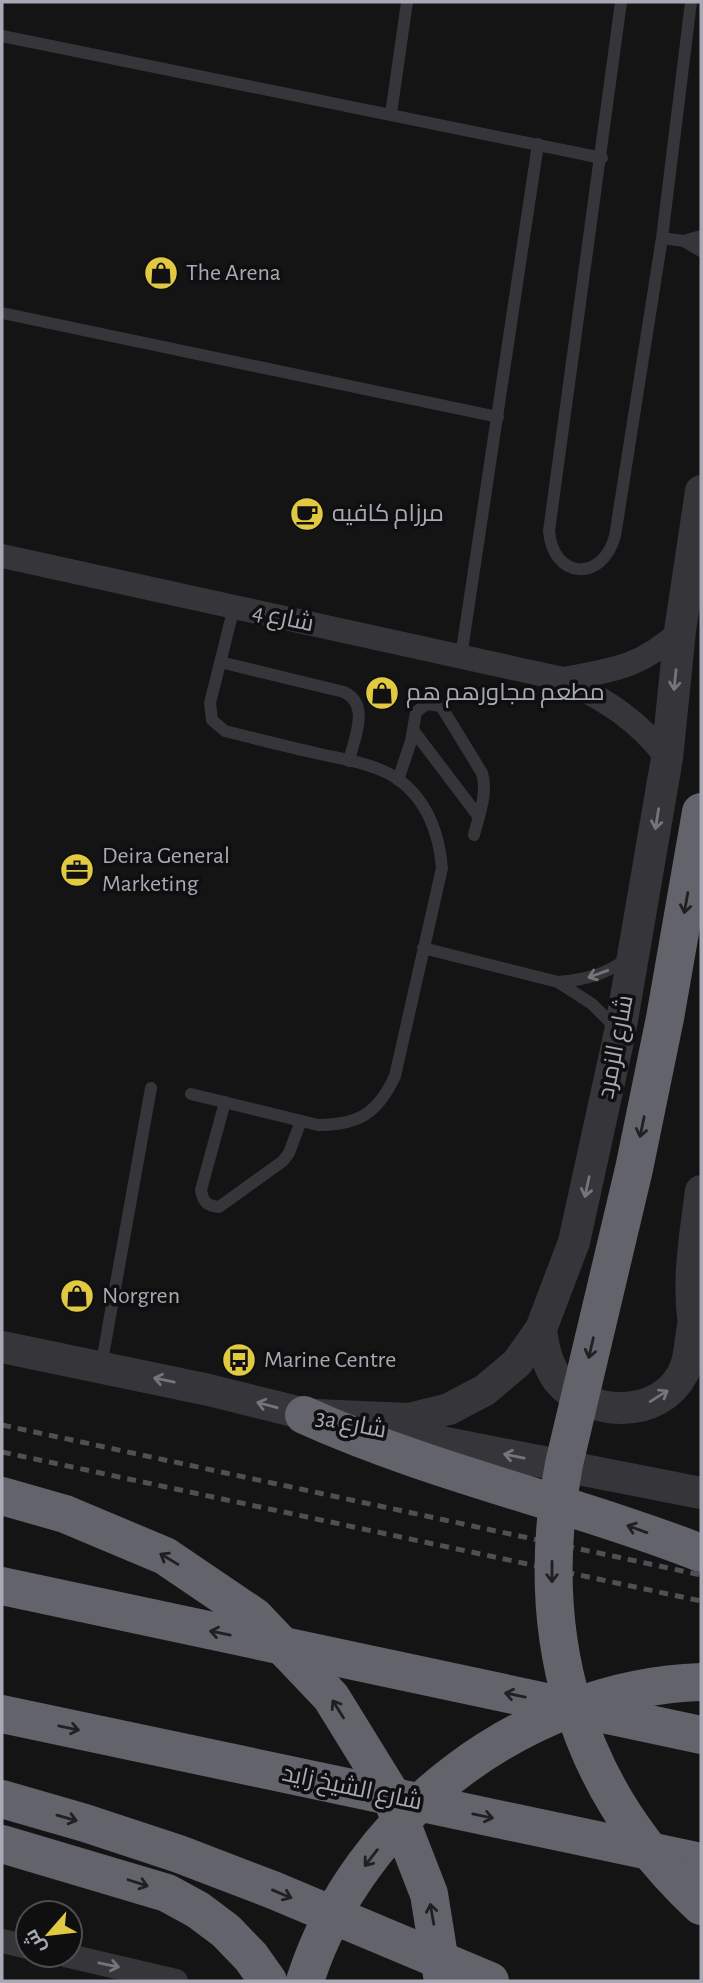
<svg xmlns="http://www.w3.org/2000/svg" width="703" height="1983" font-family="'Alegreya Sans',Cairo,sans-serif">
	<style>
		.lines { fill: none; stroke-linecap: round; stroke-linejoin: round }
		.service { stroke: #35353a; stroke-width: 12 }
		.minor { stroke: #35353a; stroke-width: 24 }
		.tertiary { stroke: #35353a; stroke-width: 32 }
		.motorway { stroke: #62636b; stroke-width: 38 }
		.rail { stroke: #4f4f55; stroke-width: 5; stroke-dasharray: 9 7; stroke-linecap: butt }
		.motorway-bridge { stroke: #62636b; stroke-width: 38 }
		.oneway { stroke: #74757d }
		.oneway2 { stroke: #202022 }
		.labels { text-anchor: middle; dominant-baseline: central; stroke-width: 7; stroke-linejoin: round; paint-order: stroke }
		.poi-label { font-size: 24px; fill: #a7a9b4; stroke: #0f0f10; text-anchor: start }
		.street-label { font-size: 24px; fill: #a7a9b4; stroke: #0f0f10 }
	</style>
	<rect width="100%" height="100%" fill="#141415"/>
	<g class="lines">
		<!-- service -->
		<path class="service" d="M 621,2 L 549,531 C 553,579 602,583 615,536 L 662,238 L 691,2
			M 2,36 L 602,158
			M 391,114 L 407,2
			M 662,238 L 684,241 L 701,251
			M 684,241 L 701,236
			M 2,313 L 498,417
			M 461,657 L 538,144
			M 220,662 L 344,692 C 371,705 354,738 349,761
			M 413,730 L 479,817
			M 398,780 L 411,741 L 416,712 L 427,704 L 441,706 L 482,773 C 488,793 479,815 474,835
			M 423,948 L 558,982 L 592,1004 L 616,1028
			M 558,982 C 585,980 607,974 628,958
			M 191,1094 L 318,1125 C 359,1125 378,1113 395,1076 L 442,868 C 438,823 419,782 373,767 C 356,761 338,758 320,754 C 288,747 257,739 225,731 L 212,720 L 210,703 L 234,607
			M 225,1102 L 201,1190 C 203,1202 207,1206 219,1207 L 283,1161 L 289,1153 L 301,1121
			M 101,1367 L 151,1088"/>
		<!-- minor -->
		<path class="minor" d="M 2,556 L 563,679 C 607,701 637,719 667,758
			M 563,679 C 614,670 641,667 680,631
			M 2,1941 L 28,1947
			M 65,1955 L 176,1981"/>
		<!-- tertiary -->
		<path class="tertiary" d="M 541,1329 C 543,1347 547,1365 558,1380 C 588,1417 659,1420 683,1373 C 690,1361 690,1340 693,1326
			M 698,1345 C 685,1293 694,1243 701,1191
			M 2,1347 L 209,1390 L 326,1419
			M 316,1415 L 409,1419 L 449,1409 L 485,1390 L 517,1363 L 541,1329 L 574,1242 L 620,1032 L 667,758 L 680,631 L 701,491
			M 380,1430 L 701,1493"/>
		<!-- motorway -->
		<path class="motorway" d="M 304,1415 C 432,1473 570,1502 701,1553
			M 2,1586 L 701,1735
			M 2,1714 L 701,1862
			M 2,1799 L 85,1823 L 179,1854 L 273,1890 L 490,1981
			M 2,1844 L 167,1893 L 198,1910 L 226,1931 L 251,1957 L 268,1981"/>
		<!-- rail -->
		<path class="rail" d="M 2,1425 L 701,1575
			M 2,1452 L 701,1601"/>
		<!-- motorway-bridge -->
		<path class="motorway-bridge" d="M 701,812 L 665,1018 L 634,1169 L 564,1464 C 532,1633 573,1787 701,1906
			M 2,1496 L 65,1514 L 165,1556 L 255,1617 L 331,1697 L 389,1791 L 429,1894 L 443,1981
			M 305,1981 C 358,1814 526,1688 701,1682"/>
	</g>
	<!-- one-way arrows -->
	<defs><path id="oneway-shaft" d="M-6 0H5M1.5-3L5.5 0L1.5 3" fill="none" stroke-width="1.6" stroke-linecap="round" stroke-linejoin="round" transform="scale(1.75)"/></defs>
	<g class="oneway">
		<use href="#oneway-shaft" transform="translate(675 680) rotate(96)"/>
		<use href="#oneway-shaft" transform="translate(657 819) rotate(99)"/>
		<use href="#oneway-shaft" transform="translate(598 974) rotate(160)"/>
		<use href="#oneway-shaft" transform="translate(587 1187) rotate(102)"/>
		<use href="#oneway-shaft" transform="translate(164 1380) rotate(-168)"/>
		<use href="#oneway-shaft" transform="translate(659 1396) rotate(-32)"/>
		<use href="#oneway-shaft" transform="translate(267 1405) rotate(-165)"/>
		<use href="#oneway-shaft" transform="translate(514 1456) rotate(-169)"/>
		<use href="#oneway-shaft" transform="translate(109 1965) rotate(12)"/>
	</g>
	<g class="oneway2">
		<use href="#oneway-shaft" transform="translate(686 903) rotate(100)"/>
		<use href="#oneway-shaft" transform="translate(642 1127) rotate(102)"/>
		<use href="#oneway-shaft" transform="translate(591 1348) rotate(103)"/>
		<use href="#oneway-shaft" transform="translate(637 1529) rotate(-160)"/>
		<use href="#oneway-shaft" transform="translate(169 1559) rotate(-149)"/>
		<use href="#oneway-shaft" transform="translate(552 1572) rotate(90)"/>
		<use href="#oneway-shaft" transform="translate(220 1633) rotate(-168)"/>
		<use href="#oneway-shaft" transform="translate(515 1695) rotate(-168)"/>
		<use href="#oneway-shaft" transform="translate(338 1709) rotate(-122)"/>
		<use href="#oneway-shaft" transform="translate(69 1728) rotate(12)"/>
		<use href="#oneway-shaft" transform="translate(483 1816) rotate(12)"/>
		<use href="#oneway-shaft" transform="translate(67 1818) rotate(16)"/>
		<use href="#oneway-shaft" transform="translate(371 1858) rotate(128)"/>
		<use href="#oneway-shaft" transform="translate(138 1883) rotate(18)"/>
		<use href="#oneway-shaft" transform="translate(282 1894) rotate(23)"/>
		<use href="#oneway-shaft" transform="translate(432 1914) rotate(-100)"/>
	</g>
	<!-- icons -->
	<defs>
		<g id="shop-disc" transform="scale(1.75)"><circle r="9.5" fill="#e1c941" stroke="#0f0f10"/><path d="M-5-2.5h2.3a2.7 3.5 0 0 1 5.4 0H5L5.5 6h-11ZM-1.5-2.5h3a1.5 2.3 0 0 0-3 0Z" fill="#111"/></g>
		<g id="cafe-disc" transform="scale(1.75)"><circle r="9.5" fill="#e1c941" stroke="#0f0f10"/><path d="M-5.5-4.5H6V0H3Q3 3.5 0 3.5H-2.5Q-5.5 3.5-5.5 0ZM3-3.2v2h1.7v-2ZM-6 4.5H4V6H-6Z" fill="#111"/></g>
		<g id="office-disc" transform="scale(1.75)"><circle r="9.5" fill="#e1c941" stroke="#0f0f10"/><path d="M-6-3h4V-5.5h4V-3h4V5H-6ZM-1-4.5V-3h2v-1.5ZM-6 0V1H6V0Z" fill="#111"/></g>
		<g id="bus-disc" transform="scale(1.75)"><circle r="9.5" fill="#e1c941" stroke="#0f0f10"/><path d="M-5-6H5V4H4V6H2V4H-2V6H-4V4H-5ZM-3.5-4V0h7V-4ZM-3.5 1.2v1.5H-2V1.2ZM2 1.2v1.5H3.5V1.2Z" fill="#111"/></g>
	</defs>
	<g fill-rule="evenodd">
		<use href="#shop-disc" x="161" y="273"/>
		<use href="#cafe-disc" x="307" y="514"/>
		<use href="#shop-disc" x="382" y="693"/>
		<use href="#office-disc" x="77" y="870"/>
		<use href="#shop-disc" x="77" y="1296"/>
		<use href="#bus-disc" x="239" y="1360"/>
	</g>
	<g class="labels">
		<!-- poi labels -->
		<g class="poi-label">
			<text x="186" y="273">The Arena</text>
			<text x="332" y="514">مرزام كافيه</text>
			<text x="406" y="693">مطعم مجاورهم هم</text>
			<text x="102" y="856">Deira General<tspan x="102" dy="28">Marketing</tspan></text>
			<text x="102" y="1296">Norgren</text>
			<text x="264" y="1360">Marine Centre</text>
		</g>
		<!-- street labels -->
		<g class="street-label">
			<text transform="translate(283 618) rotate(12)">شارع 4</text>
			<text transform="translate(616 1047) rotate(-79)">شارع الزمرد</text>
			<text transform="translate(351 1424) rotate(11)">3a شارع</text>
			<text transform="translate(352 1788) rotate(12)">شارع الشيخ زايد</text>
		</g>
	</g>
	<!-- border -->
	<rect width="703" height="1983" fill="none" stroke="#a7a9b4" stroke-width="7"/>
	<!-- north arrow -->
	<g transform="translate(49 1934) rotate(242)"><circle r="33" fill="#0f0f10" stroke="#4c4d52" stroke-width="2"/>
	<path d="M0-5L12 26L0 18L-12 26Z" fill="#e1c941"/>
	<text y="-10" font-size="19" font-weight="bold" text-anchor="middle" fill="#a7a9b4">ش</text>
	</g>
</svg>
